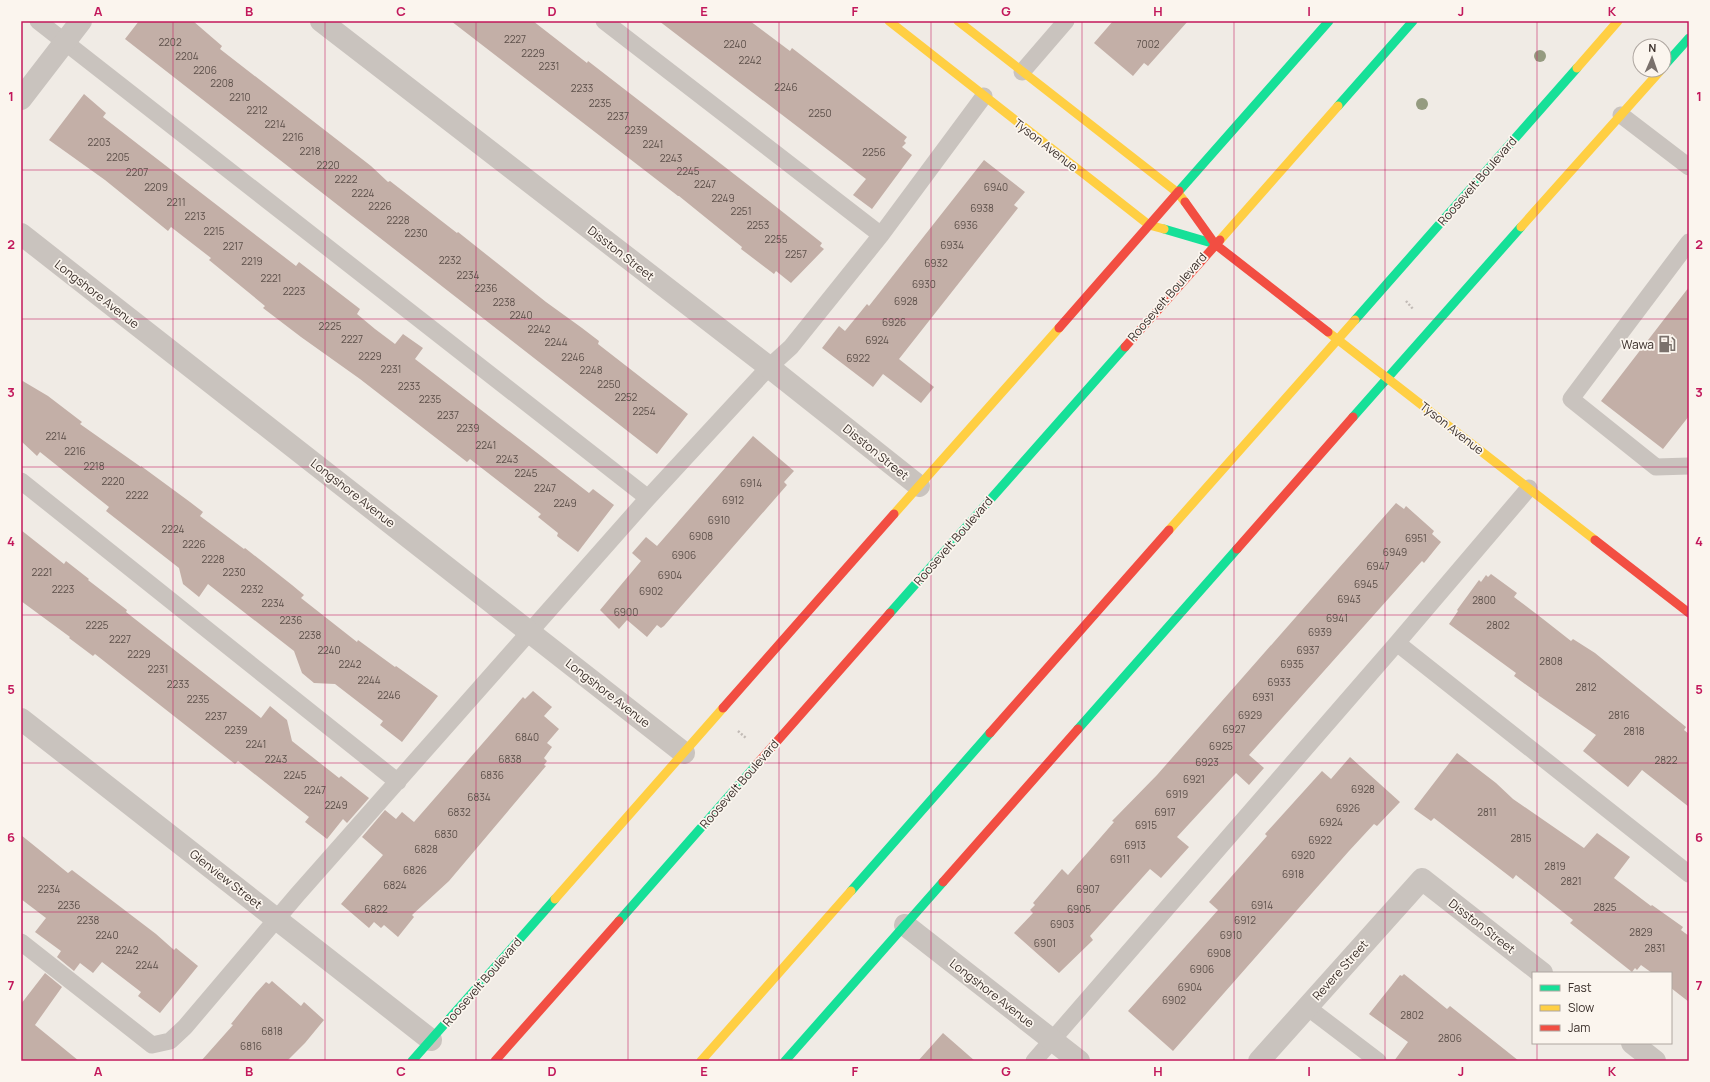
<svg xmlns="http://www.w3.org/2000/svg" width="1710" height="1082" font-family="Manrope,sans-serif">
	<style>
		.building { fill: #c3afa7 }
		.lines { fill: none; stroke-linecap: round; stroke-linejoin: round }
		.path { stroke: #c2bbb6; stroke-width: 2.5; stroke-dasharray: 2 2; stroke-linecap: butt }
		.lane { stroke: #c9c3be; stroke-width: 17 }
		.street { stroke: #c9c3be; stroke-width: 22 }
		.fast { stroke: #16e098; stroke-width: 9 }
		.slow { stroke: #ffcf43; stroke-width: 9 }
		.jam { stroke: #f24e42; stroke-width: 9 }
		.tree { fill: #959b80 }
		.grid { fill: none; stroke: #c2185b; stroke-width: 1; stroke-opacity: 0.55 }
		.labels { text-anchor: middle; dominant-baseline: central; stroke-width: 3.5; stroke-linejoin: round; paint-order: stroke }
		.number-label { font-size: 10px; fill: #5d504a }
		.street-label { font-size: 12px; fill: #3b302b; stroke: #fbf5ee }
		.poi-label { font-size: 12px; fill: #3b302b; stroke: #fbf5ee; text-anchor: end }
		.neatline { fill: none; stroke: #c2185b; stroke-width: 1.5 }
		.grid-label { font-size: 13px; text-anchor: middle; font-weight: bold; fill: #c2185b }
	</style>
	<rect width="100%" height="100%" fill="#f0ebe5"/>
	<!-- building -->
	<path class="building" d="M 139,21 L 193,21 L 222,46 L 220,49 L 371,166 L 388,182 L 390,181 L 457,233 L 458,232 L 546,302 L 582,328 L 599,341 L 598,344 L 688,414 L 657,454 L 125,39 Z
		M 451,21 L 533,21 L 587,63 L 588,61 L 765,198 L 822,243 L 820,246 L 824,249 L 791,283 L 776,271 L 774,274 L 741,249 L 742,247 L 679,196 L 678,196 Z
		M 659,21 L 750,21 L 790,51 L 792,48 L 907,137 L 904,141 L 906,143 L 902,147 L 912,155 L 872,209 L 853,195 L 866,179 Z
		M 1113,21 L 1188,21 L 1148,66 L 1144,63 L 1133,76 L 1094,43 Z
		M 84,94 L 106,113 L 103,117 L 139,145 L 296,266 L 299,262 L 360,309 L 357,314 L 375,329 L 395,344 L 403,334 L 423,348 L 415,359 L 589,493 L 593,489 L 614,505 L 578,552 L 557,536 L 558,533 L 538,517 L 541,514 L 470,459 L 467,462 L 360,379 L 301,337 L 263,308 L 265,306 L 209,260 L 211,258 L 171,227 L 168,231 L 105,180 L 49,140 Z
		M 984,160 L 1025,192 L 1014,205 L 1018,208 L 899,359 L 934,387 L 921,403 L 883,374 L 873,387 L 822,348 L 839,326 L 845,331 L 867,304 L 869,306 Z
		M 1689,287 L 1689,416 L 1663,449 L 1601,401 Z
		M 21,380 L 48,396 L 82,422 L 80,424 L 141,467 L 141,466 L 190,502 L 203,512 L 200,516 L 244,549 L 245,548 L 292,585 L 304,595 L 301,598 L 357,642 L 358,640 L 395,667 L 396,666 L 438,696 L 402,742 L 380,725 L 383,721 L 335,684 L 314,683 L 302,673 L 294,651 L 208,584 L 199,597 L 183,584 L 179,568 L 106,511 L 109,507 L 40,452 L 37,456 L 21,441 Z
		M 753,436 L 794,471 L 784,482 L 787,485 L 664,626 L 661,628 L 657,625 L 647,637 L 627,620 L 619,629 L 600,610 L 641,561 L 632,553 L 646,537 L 657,546 Z
		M 1396,503 L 1404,509 L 1406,506 L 1434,531 L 1432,534 L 1441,542 L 1424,563 L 1422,561 L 1249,755 L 1264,768 L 1249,785 L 1236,773 L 1177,837 L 1189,847 L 1161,878 L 1150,869 L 1090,936 L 1093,940 L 1059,973 L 1014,933 L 1033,913 L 1030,910 L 1035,905 L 1033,903 L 1062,869 L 1068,875 L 1114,822 L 1112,821 L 1157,775 Z
		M 21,530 L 64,564 L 66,561 L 89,579 L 88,580 L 127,610 L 126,612 L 261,718 L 270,706 L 287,720 L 292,741 L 339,778 L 341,776 L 369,798 L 347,823 L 343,819 L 327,839 L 305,822 L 309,817 L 238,761 L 235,764 L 95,654 L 93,656 L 69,638 L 70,637 L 21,601 Z
		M 1491,574 L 1517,593 L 1514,597 L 1543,619 L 1571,641 L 1573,639 L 1595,653 L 1686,727 L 1684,730 L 1689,734 L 1689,807 L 1642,770 L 1628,787 L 1583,751 L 1596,735 L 1538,695 L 1539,694 L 1514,676 L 1516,673 L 1449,624 L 1458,611 L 1457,610 L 1479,580 L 1481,582 L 1486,575 L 1488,577 Z
		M 533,691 L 552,707 L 544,716 L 559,729 L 547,743 L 552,747 L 544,758 L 547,761 L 544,765 L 546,766 L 449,881 L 412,915 L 414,917 L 398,937 L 384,925 L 381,928 L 374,922 L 369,928 L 341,904 L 383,855 L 362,837 L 385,810 L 396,819 L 402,812 L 414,822 L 523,697 L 525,699 Z
		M 1457,753 L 1496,783 L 1513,799 L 1584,848 L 1597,833 L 1630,857 L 1614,878 L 1651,906 L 1652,905 L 1683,927 L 1681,930 L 1689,936 L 1689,1002 L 1671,988 L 1671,973 L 1652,973 L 1641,965 L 1637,970 L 1635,968 L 1632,972 L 1570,923 L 1573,920 L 1516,875 L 1513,879 L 1434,818 L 1431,821 L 1414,809 Z
		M 1350,757 L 1400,802 L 1377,826 L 1374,824 L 1349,851 L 1173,1051 L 1128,1011 L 1218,910 L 1209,902 L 1267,836 L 1265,834 L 1322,771 L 1331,779 Z
		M 21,835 L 68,873 L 72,870 L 156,934 L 174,950 L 176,948 L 198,966 L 160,1013 L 138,996 L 141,992 L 102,962 L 93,973 L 80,963 L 74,971 L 57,957 L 61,951 L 35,932 L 46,918 L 21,899 Z
		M 45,973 L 62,987 L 35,1025 L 79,1061 L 21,1061 L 21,1004 Z
		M 1404,974 L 1447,1009 L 1450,1006 L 1519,1061 L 1394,1061 L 1408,1042 L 1369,1014 L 1400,975 L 1402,976 Z
		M 272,981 L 301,1006 L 304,1002 L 324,1020 L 305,1043 L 287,1061 L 201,1061 L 233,1025 L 231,1024 L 256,993 L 266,982 L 269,984 Z
		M 943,1033 L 975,1061 L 918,1061 Z"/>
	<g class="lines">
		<!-- path -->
		<path class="path" d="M 1406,301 L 1413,309
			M 738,731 L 746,738"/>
		<!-- lane -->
		<path class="lane" d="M 38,21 L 648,498
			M 604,21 L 881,235
			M 1022,72 L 1066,21
			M 1621,115 L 1689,167
			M 1689,242 L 1571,399 L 1656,467 L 1689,466
			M 21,481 L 398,782
			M 1397,643 L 1689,874
			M 21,942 L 152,1045 L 170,1041 L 185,1027 L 297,895 L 648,498 L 769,367 L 791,347 L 881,235 L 984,96
			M 1307,1007 L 1378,1061
			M 1034,1061 L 1397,643 L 1529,488"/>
		<!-- street -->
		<path class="street" d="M 321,21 L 769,367 L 919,486
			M 21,99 L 81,21
			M 21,234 L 684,753
			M 21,719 L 431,1040
			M 905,925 L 1079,1061
			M 1632,1043 L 1655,1061
			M 1259,1061 L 1422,879 L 1542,973"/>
		<!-- fast -->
		<path class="fast" d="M 1664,66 L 1689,38
			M 1338,106 L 1413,21
			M 1179,191 L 1329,21
			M 1164,229 L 1215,244
			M 1355,320 L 1577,68
			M 1353,417 L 1521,227
			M 890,613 L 1125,347
			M 1078,729 L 1237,549
			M 851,891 L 990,733
			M 619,921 L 757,764
			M 412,1061 L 555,899
			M 785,1061 L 943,882"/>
		<!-- slow -->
		<path class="slow" d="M 889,21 L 1149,225 L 1164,229
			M 958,21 L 1178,193 L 1185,202
			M 1577,68 L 1618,21
			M 1521,227 L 1661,70
			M 1220,240 L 1338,106
			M 1328,332 L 1595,540
			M 894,514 L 1059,328
			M 1169,530 L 1355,320
			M 555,899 L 723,708
			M 701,1061 L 851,891"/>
		<!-- jam -->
		<path class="jam" d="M 1185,202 L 1215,244 L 1328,332
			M 1059,328 L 1179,191
			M 1125,347 L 1220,240
			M 1595,540 L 1689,613
			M 1237,549 L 1353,417
			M 723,708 L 894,514
			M 990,733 L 1169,530
			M 757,764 L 890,613
			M 943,882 L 1078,729
			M 495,1061 L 619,921"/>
	</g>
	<!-- trees -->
	<g class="tree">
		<circle cx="1540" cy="56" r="6"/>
		<circle cx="1422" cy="104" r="6"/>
	</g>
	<!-- grid -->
	<path class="grid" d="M 173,21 L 173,1061M 325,21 L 325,1061M 476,21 L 476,1061M 628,21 L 628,1061M 779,21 L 779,1061M 931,21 L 931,1061M 1082,21 L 1082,1061M 1234,21 L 1234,1061M 1385,21 L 1385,1061M 1537,21 L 1537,973M 21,170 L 1689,170M 21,319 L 1689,319M 21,467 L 1689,467M 21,615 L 1689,615M 21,763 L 1689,763M 21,912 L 1689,912M 1537,1043 L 1537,1061"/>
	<!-- icons -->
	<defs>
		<g id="fuel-bare" transform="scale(1.38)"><path d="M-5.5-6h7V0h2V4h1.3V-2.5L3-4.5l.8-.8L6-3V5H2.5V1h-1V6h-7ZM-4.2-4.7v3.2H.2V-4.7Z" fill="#7a716c" stroke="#fbf5ee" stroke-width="2.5" paint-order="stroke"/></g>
	</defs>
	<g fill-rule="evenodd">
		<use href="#fuel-bare" x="1667" y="344"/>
	</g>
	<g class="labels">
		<!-- number labels -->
		<g class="number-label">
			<text x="515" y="39">2227</text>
			<text x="170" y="42">2202</text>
			<text x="735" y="44">2240</text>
			<text x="1148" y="44">7002</text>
			<text x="533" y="53">2229</text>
			<text x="187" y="56">2204</text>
			<text x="750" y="60">2242</text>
			<text x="549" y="66">2231</text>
			<text x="205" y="70">2206</text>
			<text x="222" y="83">2208</text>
			<text x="786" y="87">2246</text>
			<text x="582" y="88">2233</text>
			<text x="240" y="97">2210</text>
			<text x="600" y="103">2235</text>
			<text x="257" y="110">2212</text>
			<text x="820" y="113">2250</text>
			<text x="618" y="116">2237</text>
			<text x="275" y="124">2214</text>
			<text x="636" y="130">2239</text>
			<text x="293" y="137">2216</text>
			<text x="99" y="142">2203</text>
			<text x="653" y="144">2241</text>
			<text x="310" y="151">2218</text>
			<text x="874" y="152">2256</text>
			<text x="118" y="157">2205</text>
			<text x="671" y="158">2243</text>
			<text x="328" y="165">2220</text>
			<text x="688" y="171">2245</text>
			<text x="137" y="172">2207</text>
			<text x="346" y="179">2222</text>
			<text x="705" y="184">2247</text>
			<text x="156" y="187">2209</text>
			<text x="996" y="187">6940</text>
			<text x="363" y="193">2224</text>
			<text x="723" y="198">2249</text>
			<text x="176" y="202">2211</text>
			<text x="380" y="206">2226</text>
			<text x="982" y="208">6938</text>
			<text x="741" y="211">2251</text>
			<text x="195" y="216">2213</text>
			<text x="398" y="220">2228</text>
			<text x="758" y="225">2253</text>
			<text x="966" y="225">6936</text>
			<text x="214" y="231">2215</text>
			<text x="416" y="233">2230</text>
			<text x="776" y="239">2255</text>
			<text x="952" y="245">6934</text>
			<text x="233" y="246">2217</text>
			<text x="796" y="254">2257</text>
			<text x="450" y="260">2232</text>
			<text x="252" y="261">2219</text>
			<text x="936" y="263">6932</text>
			<text x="468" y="275">2234</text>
			<text x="271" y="278">2221</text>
			<text x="924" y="284">6930</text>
			<text x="486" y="288">2236</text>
			<text x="294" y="291">2223</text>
			<text x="906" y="301">6928</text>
			<text x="504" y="302">2238</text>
			<text x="521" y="315">2240</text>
			<text x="894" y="322">6926</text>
			<text x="330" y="326">2225</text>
			<text x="539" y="329">2242</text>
			<text x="352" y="339">2227</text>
			<text x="877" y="340">6924</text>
			<text x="556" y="342">2244</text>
			<text x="370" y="356">2229</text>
			<text x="573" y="357">2246</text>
			<text x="858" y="358">6922</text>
			<text x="391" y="369">2231</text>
			<text x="591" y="370">2248</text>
			<text x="609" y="384">2250</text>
			<text x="409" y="386">2233</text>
			<text x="626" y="397">2252</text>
			<text x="430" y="399">2235</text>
			<text x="644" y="411">2254</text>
			<text x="448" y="415">2237</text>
			<text x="468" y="428">2239</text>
			<text x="56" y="436">2214</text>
			<text x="486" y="445">2241</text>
			<text x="75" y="451">2216</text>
			<text x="507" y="459">2243</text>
			<text x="94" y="466">2218</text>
			<text x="526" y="473">2245</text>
			<text x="113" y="481">2220</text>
			<text x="751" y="483">6914</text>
			<text x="545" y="488">2247</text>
			<text x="137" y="495">2222</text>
			<text x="733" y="500">6912</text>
			<text x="565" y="503">2249</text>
			<text x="719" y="520">6910</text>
			<text x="173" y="529">2224</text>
			<text x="701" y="536">6908</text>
			<text x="1416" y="538">6951</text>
			<text x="194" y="544">2226</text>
			<text x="1395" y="552">6949</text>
			<text x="684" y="555">6906</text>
			<text x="213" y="559">2228</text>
			<text x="1378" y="566">6947</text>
			<text x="42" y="572">2221</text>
			<text x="234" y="572">2230</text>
			<text x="670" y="575">6904</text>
			<text x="1366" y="584">6945</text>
			<text x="63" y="589">2223</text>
			<text x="252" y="589">2232</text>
			<text x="651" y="591">6902</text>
			<text x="1349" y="599">6943</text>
			<text x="1484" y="600">2800</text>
			<text x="273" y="603">2234</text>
			<text x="626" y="612">6900</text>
			<text x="1337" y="618">6941</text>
			<text x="291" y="620">2236</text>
			<text x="97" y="625">2225</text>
			<text x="1498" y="625">2802</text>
			<text x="1320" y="632">6939</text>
			<text x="310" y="635">2238</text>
			<text x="120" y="639">2227</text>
			<text x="329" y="650">2240</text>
			<text x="1308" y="650">6937</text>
			<text x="139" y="654">2229</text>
			<text x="1551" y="661">2808</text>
			<text x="350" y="664">2242</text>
			<text x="1292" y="664">6935</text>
			<text x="158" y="669">2231</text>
			<text x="369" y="680">2244</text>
			<text x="1279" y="682">6933</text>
			<text x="178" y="684">2233</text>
			<text x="1586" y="687">2812</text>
			<text x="389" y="695">2246</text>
			<text x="1263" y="697">6931</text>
			<text x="198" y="699">2235</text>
			<text x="1250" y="715">6929</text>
			<text x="1619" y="715">2816</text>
			<text x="216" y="716">2237</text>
			<text x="1234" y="729">6927</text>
			<text x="236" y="730">2239</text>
			<text x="1634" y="731">2818</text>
			<text x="527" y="737">6840</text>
			<text x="256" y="744">2241</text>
			<text x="1221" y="746">6925</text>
			<text x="276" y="759">2243</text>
			<text x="510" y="759">6838</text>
			<text x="1666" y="760">2822</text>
			<text x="1207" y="762">6923</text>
			<text x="295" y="775">2245</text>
			<text x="492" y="775">6836</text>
			<text x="1194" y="779">6921</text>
			<text x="1363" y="789">6928</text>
			<text x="315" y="790">2247</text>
			<text x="1177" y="794">6919</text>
			<text x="479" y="797">6834</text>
			<text x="336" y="805">2249</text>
			<text x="1348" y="808">6926</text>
			<text x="459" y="812">6832</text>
			<text x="1165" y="812">6917</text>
			<text x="1487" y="812">2811</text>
			<text x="1331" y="822">6924</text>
			<text x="1146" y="825">6915</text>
			<text x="446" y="834">6830</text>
			<text x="1521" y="838">2815</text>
			<text x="1320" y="840">6922</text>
			<text x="1135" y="845">6913</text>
			<text x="426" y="849">6828</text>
			<text x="1303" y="855">6920</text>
			<text x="1120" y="859">6911</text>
			<text x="1555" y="866">2819</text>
			<text x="415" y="870">6826</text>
			<text x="1293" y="874">6918</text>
			<text x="1571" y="881">2821</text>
			<text x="395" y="885">6824</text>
			<text x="49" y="889">2234</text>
			<text x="1088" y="889">6907</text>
			<text x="69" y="905">2236</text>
			<text x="1262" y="905">6914</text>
			<text x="1605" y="907">2825</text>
			<text x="376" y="909">6822</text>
			<text x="1079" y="909">6905</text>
			<text x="88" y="920">2238</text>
			<text x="1245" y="920">6912</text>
			<text x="1062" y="924">6903</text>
			<text x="1641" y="932">2829</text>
			<text x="107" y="935">2240</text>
			<text x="1231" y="935">6910</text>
			<text x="1045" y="943">6901</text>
			<text x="1655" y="948">2831</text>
			<text x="127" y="950">2242</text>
			<text x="1219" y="953">6908</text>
			<text x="147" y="965">2244</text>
			<text x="1202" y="969">6906</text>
			<text x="1190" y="987">6904</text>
			<text x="1174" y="1000">6902</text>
			<text x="1412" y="1015">2802</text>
			<text x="272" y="1031">6818</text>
			<text x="1450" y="1038">2806</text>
			<text x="251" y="1046">6816</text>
		</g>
		<!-- street labels -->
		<g class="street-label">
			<text transform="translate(1046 145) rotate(38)">Tyson Avenue</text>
			<text transform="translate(1477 181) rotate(-49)">Roosevelt Boulevard</text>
			<text transform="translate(621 253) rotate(38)">Disston Street</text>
			<text transform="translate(97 294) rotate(38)">Longshore Avenue</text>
			<text transform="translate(1167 297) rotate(-49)">Roosevelt Boulevard</text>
			<text transform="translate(1452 428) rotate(38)">Tyson Avenue</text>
			<text transform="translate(876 452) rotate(39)">Disston Street</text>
			<text transform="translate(353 493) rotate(38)">Longshore Avenue</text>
			<text transform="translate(953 541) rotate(-49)">Roosevelt Boulevard</text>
			<text transform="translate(608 693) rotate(38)">Longshore Avenue</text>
			<text transform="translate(739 784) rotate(-49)">Roosevelt Boulevard</text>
			<text transform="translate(226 879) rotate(38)">Glenview Street</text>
			<text transform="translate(1482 926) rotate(38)">Disston Street</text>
			<text transform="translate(1340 970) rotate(-48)">Revere Street</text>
			<text transform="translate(482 982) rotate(-49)">Roosevelt Boulevard</text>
			<text transform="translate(992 993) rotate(38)">Longshore Avenue</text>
		</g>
		<!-- poi labels -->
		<g class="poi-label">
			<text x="1654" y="344">Wawa</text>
		</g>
	</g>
	<!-- border -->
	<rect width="1710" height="1082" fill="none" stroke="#fbf5ee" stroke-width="44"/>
	<!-- legend -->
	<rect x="1532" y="972" width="140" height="72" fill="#fbf5ee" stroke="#aea6a0"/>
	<rect x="1540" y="985" width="20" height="6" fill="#16e098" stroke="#aea6a0"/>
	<text x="1568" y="992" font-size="12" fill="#3b302b">Fast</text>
	<rect x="1540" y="1005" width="20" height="6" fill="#ffcf43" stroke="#aea6a0"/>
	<text x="1568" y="1012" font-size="12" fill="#3b302b">Slow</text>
	<rect x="1540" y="1025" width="20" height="6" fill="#f24e42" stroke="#aea6a0"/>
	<text x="1568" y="1032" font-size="12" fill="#3b302b">Jam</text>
	<!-- north arrow -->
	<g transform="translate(1652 58) rotate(2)"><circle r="19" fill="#fbf5ee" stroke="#aea6a0"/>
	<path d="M0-3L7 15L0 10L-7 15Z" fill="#7a716c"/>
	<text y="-6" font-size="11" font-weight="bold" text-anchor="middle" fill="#3b302b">N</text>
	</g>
	<rect x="22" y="22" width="1666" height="1038" class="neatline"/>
	<g class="grid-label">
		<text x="98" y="16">A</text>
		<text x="249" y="16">B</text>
		<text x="401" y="16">C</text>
		<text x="552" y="16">D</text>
		<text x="704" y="16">E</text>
		<text x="855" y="16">F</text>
		<text x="1006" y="16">G</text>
		<text x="1158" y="16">H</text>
		<text x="1309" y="16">I</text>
		<text x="1461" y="16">J</text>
		<text x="1612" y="16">K</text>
		<text x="11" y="101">1</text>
		<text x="1699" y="101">1</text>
		<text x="11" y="249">2</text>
		<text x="1699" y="249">2</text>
		<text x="11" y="397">3</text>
		<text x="1699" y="397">3</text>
		<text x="11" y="546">4</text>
		<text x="1699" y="546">4</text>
		<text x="11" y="694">5</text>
		<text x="1699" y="694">5</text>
		<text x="11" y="842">6</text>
		<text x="1699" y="842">6</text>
		<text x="11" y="990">7</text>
		<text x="1699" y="990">7</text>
		<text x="98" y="1076">A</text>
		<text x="249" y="1076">B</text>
		<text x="401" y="1076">C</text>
		<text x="552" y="1076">D</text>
		<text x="704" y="1076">E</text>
		<text x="855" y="1076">F</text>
		<text x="1006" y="1076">G</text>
		<text x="1158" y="1076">H</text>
		<text x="1309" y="1076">I</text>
		<text x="1461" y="1076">J</text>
		<text x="1612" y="1076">K</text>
	</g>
</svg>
